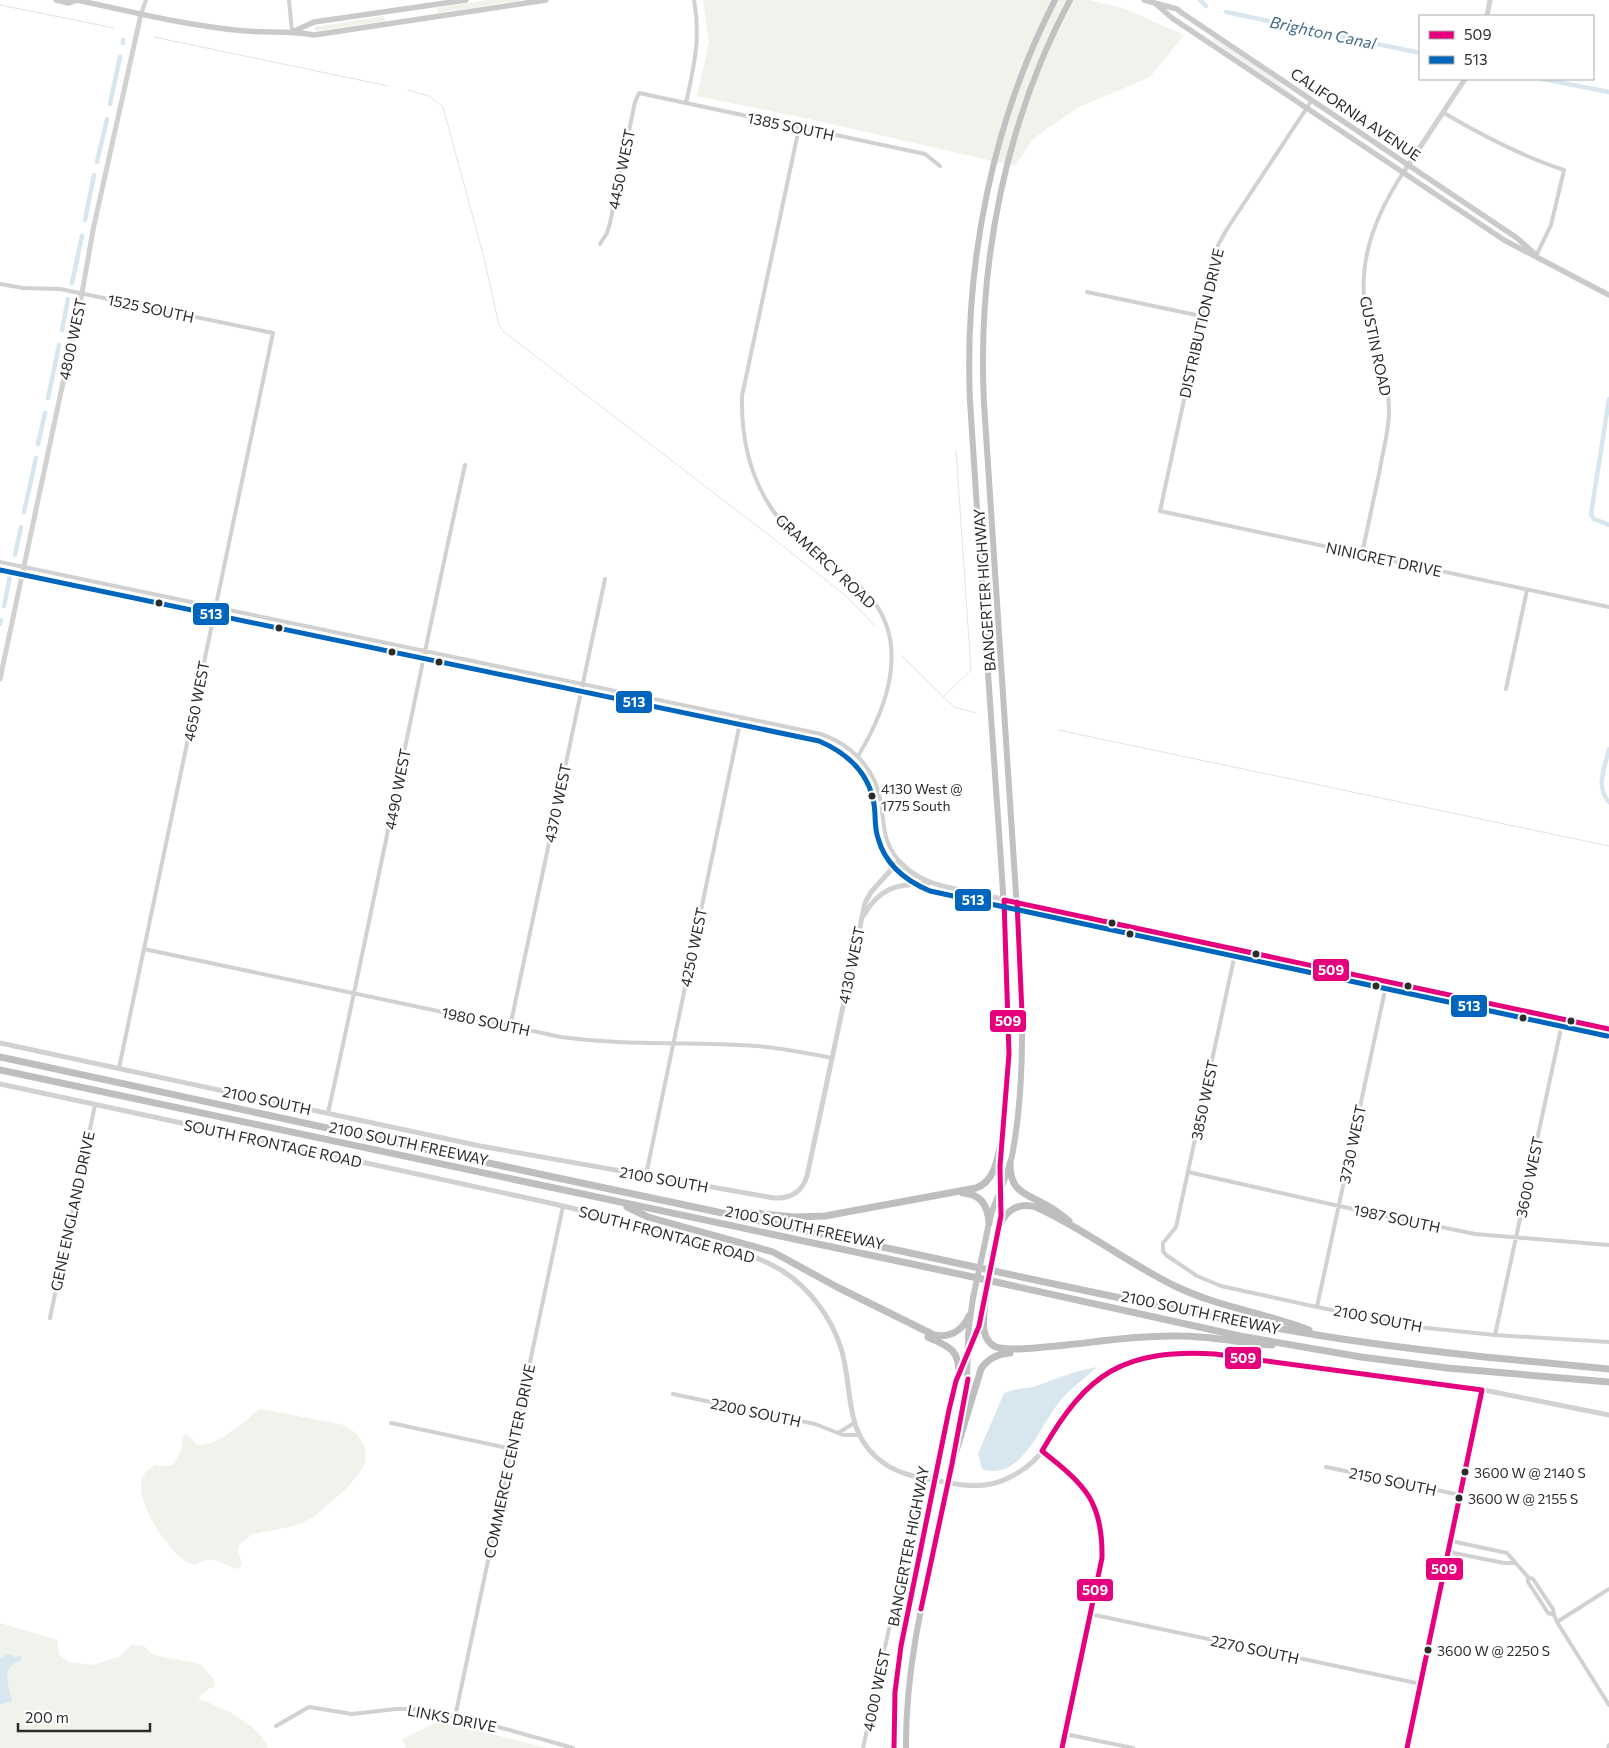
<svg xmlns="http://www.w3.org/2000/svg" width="1609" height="1748" font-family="Commissioner,sans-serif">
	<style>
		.green { fill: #eff3eb }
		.water { fill: #d8e6ef }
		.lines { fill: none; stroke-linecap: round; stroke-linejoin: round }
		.stream { stroke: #d8e6ef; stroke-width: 1 }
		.canal { stroke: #d8e6ef; stroke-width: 4.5 }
		.minor { stroke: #d1d1d1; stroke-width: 4 }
		.tertiary { stroke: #d1d1d1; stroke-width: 5 }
		.secondary { stroke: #cacaca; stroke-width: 5.5 }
		.trunk { stroke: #c1c1c1; stroke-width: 6 }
		.motorway { stroke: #bebebe; stroke-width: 7 }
		.trunk-bridge { stroke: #c1c1c1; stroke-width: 6 }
		.bus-1-casing { stroke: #fff; stroke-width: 9 }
		.bus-2-casing { stroke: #fff; stroke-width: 9 }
		.bus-1 { stroke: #e5007d; stroke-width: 5 }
		.bus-2 { stroke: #0065bd; stroke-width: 5 }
		.bus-dot { fill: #2c2c2c; stroke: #fff; stroke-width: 2 }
		.labels { text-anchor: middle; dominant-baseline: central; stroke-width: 5; stroke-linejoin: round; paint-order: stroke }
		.bus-label { font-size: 14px; fill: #2c2c2c; stroke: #fff; text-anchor: start }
		.street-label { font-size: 15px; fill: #2c2c2c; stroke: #fff }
		.water-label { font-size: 16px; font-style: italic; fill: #406c87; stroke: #fff }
		.line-badge { stroke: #fff; stroke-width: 2 }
		.badge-label { font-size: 14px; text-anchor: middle; font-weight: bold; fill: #fff }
	</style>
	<rect width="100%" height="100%" fill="#fff"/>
	<!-- green -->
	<path class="green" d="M 486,0 L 523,0 L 438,13 L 437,8 Z
		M 703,0 L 1088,0 L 1123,8 L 1184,35 L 1150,77 L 1077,108 L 1034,138 L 1015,166 L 809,119 L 697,96 L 709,42 Z
		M 384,16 L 385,21 L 315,31 L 315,27 Z
		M 1214,38 L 1275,79 L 1297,98 L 1212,40 Z
		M 261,1409 L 344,1425 L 356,1433 L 365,1447 L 366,1461 L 360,1472 L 349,1486 L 315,1516 L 302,1523 L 285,1528 L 253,1534 L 240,1544 L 238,1550 L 242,1564 L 239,1569 C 221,1566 215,1552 195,1565 C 190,1564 186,1562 181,1558 C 165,1545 132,1497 143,1476 C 146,1471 151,1468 155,1465 L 167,1466 L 174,1464 L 181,1450 L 183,1437 L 186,1433 L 197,1445 C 214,1446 233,1431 246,1421 C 252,1416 254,1412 261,1409 Z
		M 0,1623 L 58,1640 L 58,1654 L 69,1662 L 93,1665 L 119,1657 L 131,1645 L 144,1646 L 153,1655 L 200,1664 L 213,1678 L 213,1681 L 215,1684 L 214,1688 L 210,1688 L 198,1698 C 228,1711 251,1719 269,1748 L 0,1748 Z
		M 443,1722 L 547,1748 L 406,1748 L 402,1739 L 433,1724 Z"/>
	<!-- water -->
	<path class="water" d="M 1097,1367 C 1085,1378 1071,1388 1060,1401 C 1040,1425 1022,1482 982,1469 L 978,1454 L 1004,1393 L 1013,1390 L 1033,1387 L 1075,1372 Z
		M 8,1654 L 16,1657 L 20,1656 L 22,1658 C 19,1663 17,1661 12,1665 C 3,1673 9,1690 12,1700 L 11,1702 L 0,1704 L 0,1658 Z"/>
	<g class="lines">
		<!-- stream -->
		<path class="stream" d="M 0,5 L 114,28
			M 154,37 L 388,86
			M 408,90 L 429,96 L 443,107 L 484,258 L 499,325 L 504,332 L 774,539 L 846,596 L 875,626
			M 902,656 L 954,707 L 976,713
			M 944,696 L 971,670 L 956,450
			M 1058,730 L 1609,846"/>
		<!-- canal -->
		<path class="canal" d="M 1200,0 L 1206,6
			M 1226,12 L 1420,53
			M 123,43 L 123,40
			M 1543,79 L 1609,92
			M 110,104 L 120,57
			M 97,162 L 107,119
			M 85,220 L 94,175
			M 72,283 L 82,236
			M 62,330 L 68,299
			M 48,398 L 59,345
			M 1609,399 L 1591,514 L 1594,519 L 1609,525
			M 38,444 L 45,413
			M 24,512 L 36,458
			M 15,555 L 21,527
			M 4,606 L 10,576
			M 0,624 L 1,620
			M 1609,749 C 1605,767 1595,787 1609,802"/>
		<!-- minor -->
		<path class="minor" d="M 289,0 L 292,32
			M 141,14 L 146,0
			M 1312,100 L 1227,229 L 1217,247 L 1160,511 L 1609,607
			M 686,103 C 694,66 701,38 694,0
			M 1444,113 C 1483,136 1521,156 1564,170 L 1551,225 L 1536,256
			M 799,128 L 742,396 C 741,438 749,477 774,512 C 788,532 811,547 830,562 C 844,573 859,584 870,597 C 911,645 886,710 858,756
			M 600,244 L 607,233 L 610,223 L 635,102 L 639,93 L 925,154 L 940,166
			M 0,284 L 23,288 L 60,289 L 273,333 L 119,1068
			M 1087,292 L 1201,316
			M 1362,554 C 1368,526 1374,497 1380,469 C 1383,450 1389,431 1389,412 C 1389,376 1377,354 1368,320 C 1354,267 1374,217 1403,173
			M 0,562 L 821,734 C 852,745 876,769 881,803 C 885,829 882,839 899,861
			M 1506,689 L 1527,590
			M 144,949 L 561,1037 C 626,1046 691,1041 756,1046 C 782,1048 807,1053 832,1058
			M 1236,949 L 1176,1227 L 1163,1243 L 1163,1251 L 1166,1255 L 1197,1276 L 1221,1286 L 1317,1307 L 1417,1327 L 1495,1335 L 1609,1342
			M 510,1027 L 605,579
			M 328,1113 C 376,897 417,681 465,465
			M 1188,1172 L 1339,1206 L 1475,1234 L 1609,1245
			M 646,1175 L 741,718
			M 1317,1307 L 1387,981
			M 50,1318 L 95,1105
			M 1495,1335 L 1563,1019
			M 673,1394 L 815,1424 L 843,1435 L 860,1435
			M 391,1423 L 512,1449
			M 838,1433 L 854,1423
			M 1042,1451 C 1082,1482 1107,1503 1102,1558 L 1062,1748
			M 1326,1467 L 1460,1495
			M 1451,1541 L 1507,1553 L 1528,1577 L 1533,1579 L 1553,1609 L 1554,1615 L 1557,1622 L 1609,1705
			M 1449,1552 L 1504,1563 L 1515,1563
			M 1528,1577 L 1528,1582 L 1548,1613 L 1554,1615
			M 1090,1614 L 1421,1684
			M 1557,1622 L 1609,1589
			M 455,1717 L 563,1206
			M 276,1726 L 309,1707 L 352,1714 L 396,1709 L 420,1709 L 488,1724 L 573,1748
			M 1065,1734 L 1133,1748
			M 863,1748 L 914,1514
			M 1608,1748 L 1609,1745"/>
		<!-- tertiary -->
		<path class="tertiary" d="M 1487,16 L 1490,0
			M 1403,173 L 1465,79
			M 0,679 L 82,293 L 93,230 L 141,14
			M 864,915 C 879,888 898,883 928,884
			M 0,1043 L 480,1146 L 774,1198 C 791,1199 802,1192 807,1176 L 865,903 L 871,892 L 899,861 C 916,880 936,885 960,890 L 1609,1029
			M 0,1084 C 173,1121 345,1158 518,1196 C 574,1208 630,1222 686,1237 C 718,1246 753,1253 781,1270 C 809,1287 831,1317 841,1348 C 854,1390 842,1435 885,1464 C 902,1476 925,1478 945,1482 C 959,1485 977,1487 991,1484 C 1010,1480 1032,1466 1043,1450 C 1050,1440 1054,1428 1061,1418 C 1078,1393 1102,1372 1131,1361 C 1164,1349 1196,1353 1230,1357 C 1257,1360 1284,1364 1312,1367 C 1369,1375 1427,1381 1484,1390 C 1525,1398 1567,1407 1609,1415
			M 1407,1748 L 1482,1390"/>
		<!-- secondary -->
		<path class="secondary" d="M 56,0 L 69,3 L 77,0 C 132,12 188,26 245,31 C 268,33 291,31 314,35 L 546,0
			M 1144,0 L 1177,9 L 1182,13 L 1517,238 L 1535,254
			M 1156,4 L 1172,18 L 1504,240 L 1609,295
			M 292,32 L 314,22 L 466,0"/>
		<!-- trunk -->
		<path class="trunk" d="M 1002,1139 C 1015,1017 1003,895 995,774 C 986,650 978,525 970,401 C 964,265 992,122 1055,0
			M 984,1247 C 987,1233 989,1219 994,1206 C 1000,1190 1008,1174 1012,1156 C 1025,1089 1023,1009 1019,940 L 984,403 C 977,266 1005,122 1070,0
			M 995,1249 L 1002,1213 L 1001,1154
			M 958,1437 L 967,1384 L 968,1334 L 973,1298
			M 894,1748 L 895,1692 L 901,1646 L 952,1395 C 960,1367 975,1342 981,1314
			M 906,1748 C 905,1649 935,1555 953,1459"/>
		<!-- motorway -->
		<path class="motorway" d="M 0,1057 C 285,1119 569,1181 854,1241 C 1010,1274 1165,1310 1323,1336 C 1417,1351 1513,1360 1609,1369
			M 0,1070 L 973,1277 L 1240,1336 L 1361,1357 L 1447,1368 L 1609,1382
			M 1010,1164 C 1010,1192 1025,1193 1046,1205 C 1054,1209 1061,1215 1069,1221
			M 963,1193 C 981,1194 988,1206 989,1223
			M 627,1207 L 648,1217 L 773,1252 L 837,1287 L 934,1335 C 950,1338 962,1331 969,1316
			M 731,1211 L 795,1217 L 825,1216 L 976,1188 C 997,1181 998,1153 1003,1134
			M 1000,1225 C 1006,1210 1019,1202 1036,1207 C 1085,1229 1127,1263 1175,1286 C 1218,1307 1265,1313 1309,1330
			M 985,1301 C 984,1316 979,1337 994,1346 C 1005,1353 1052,1346 1066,1345 C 1104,1341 1142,1335 1180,1336 C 1211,1336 1241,1343 1272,1345
			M 928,1337 C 948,1347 959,1348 959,1374
			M 952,1464 L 981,1369 C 988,1358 998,1354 1010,1353"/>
		<!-- trunk-bridge -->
		<path class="trunk-bridge" d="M 973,1298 L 984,1247
			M 985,1301 L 995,1249"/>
		<!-- bus-1 casing -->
		<g class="bus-1-casing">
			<path id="bus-1" d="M 1017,902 L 1022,1013
				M 1042,1451 C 1087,1372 1124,1349 1215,1354 L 1482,1390
				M 1042,1451 C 1085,1485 1103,1501 1102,1558 L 1062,1748
				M 921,1609 L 952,1464 L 968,1379
				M 894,1748 L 895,1692 L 901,1646 L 949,1410 L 956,1381 L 979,1326 L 1001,1216 L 1000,1166 L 1009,1054 L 1004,900 L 1609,1029
				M 1407,1748 L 1482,1390"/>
		</g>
		<!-- bus-2 casing -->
		<g class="bus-2-casing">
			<path id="bus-2" d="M 0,570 L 819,741 C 847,753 869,773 874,804 C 876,816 874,827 878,838 C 885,864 906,881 930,891 L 1607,1036"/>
		</g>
		<!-- bus-1 -->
		<use href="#bus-1" class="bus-1"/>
		<!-- bus-2 -->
		<use href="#bus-2" class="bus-2"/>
	</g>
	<!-- markers -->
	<g class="bus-dot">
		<circle cx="159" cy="603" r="4.5"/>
		<circle cx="279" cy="628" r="4.5"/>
		<circle cx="392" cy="652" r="4.5"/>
		<circle cx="439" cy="662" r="4.5"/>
		<circle cx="872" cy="796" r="4.5"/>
		<circle cx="1112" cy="923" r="4.5"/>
		<circle cx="1130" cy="934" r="4.5"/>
		<circle cx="1256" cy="954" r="4.5"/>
		<circle cx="1376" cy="986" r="4.5"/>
		<circle cx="1408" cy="986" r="4.5"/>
		<circle cx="1523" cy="1018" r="4.5"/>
		<circle cx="1571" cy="1021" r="4.5"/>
		<circle cx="1465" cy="1472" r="4.5"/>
		<circle cx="1459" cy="1498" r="4.5"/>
		<circle cx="1428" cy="1650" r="4.5"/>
	</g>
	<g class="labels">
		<!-- bus labels -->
		<g class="bus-label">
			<text x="881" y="788">4130 West @<tspan x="881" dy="17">1775 South</tspan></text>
			<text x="1474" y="1472">3600 W @ 2140 S</text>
			<text x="1468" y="1498">3600 W @ 2155 S</text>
			<text x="1437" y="1650">3600 W @ 2250 S</text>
		</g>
		<!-- street labels -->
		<g class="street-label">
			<text transform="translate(1356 114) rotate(34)">CALIFORNIA AVENUE</text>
			<text transform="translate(791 126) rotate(12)">1385 SOUTH</text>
			<text transform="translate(621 169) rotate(-78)">4450 WEST</text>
			<text transform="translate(151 308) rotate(12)">1525 SOUTH</text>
			<text transform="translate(1201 323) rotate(-77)">DISTRIBUTION DRIVE</text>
			<text transform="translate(72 339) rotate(-78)">4800 WEST</text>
			<text transform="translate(1376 346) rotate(78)">GUSTIN ROAD</text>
			<text transform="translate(1384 559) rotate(12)">NINIGRET DRIVE</text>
			<text transform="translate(826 561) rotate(43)">GRAMERCY ROAD</text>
			<text transform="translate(984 590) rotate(-94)">BANGERTER HIGHWAY</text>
			<text transform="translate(196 701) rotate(-79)">4650 WEST</text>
			<text transform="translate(397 789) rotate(-79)">4490 WEST</text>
			<text transform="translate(557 803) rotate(-78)">4370 WEST</text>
			<text transform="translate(693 947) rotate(-78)">4250 WEST</text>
			<text transform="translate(851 965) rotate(-78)">4130 WEST</text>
			<text transform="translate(486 1021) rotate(12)">1980 SOUTH</text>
			<text transform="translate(267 1100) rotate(12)">2100 SOUTH</text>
			<text transform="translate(1204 1100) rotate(-78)">3850 WEST</text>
			<text transform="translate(273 1143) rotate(12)">SOUTH FRONTAGE ROAD</text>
			<text transform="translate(409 1143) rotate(12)">2100 SOUTH FREEWAY</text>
			<text transform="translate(1352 1144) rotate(-78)">3730 WEST</text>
			<text transform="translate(1529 1177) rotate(-78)">3600 WEST</text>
			<text transform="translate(664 1179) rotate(10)">2100 SOUTH</text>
			<text transform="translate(72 1211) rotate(-78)">GENE ENGLAND DRIVE</text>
			<text transform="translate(1397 1218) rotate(12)">1987 SOUTH</text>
			<text transform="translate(805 1227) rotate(12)">2100 SOUTH FREEWAY</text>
			<text transform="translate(667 1234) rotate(15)">SOUTH FRONTAGE ROAD</text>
			<text transform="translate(1201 1312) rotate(12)">2100 SOUTH FREEWAY</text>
			<text transform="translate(1378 1318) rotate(11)">2100 SOUTH</text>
			<text transform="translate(756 1412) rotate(12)">2200 SOUTH</text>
			<text transform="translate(509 1461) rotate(-78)">COMMERCE CENTER DRIVE</text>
			<text transform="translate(1393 1481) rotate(12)">2150 SOUTH</text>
			<text transform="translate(908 1546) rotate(-79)">BANGERTER HIGHWAY</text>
			<text transform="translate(1255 1649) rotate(12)">2270 SOUTH</text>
			<text transform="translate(876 1690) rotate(-78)">4000 WEST</text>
			<text transform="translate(452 1718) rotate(11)">LINKS DRIVE</text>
		</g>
		<!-- water labels -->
		<g class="water-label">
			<text transform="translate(1323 32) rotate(12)">Brighton Canal</text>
		</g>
	</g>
	<g class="line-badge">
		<rect x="192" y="602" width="38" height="24" rx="5" fill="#0065bd"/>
		<rect x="615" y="690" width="38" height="24" rx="5" fill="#0065bd"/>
		<rect x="954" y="888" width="38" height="24" rx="5" fill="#0065bd"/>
		<rect x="1312" y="958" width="38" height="24" rx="5" fill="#e5007d"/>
		<rect x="1450" y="994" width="38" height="24" rx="5" fill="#0065bd"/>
		<rect x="989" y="1009" width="38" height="24" rx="5" fill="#e5007d"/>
		<rect x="1224" y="1346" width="38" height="24" rx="5" fill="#e5007d"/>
		<rect x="1425" y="1557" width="39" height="24" rx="5" fill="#e5007d"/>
		<rect x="1076" y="1578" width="38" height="24" rx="5" fill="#e5007d"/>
	</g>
	<g class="badge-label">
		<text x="211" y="619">513</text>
		<text x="634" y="707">513</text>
		<text x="973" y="905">513</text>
		<text x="1331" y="975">509</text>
		<text x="1469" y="1011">513</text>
		<text x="1008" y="1026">509</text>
		<text x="1243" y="1363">509</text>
		<text x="1444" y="1574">509</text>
		<text x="1095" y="1595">509</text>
	</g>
	<!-- legend -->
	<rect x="1419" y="15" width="175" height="65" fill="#ffffff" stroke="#ababab"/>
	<rect x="1429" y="31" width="25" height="8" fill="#e5007d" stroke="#ababab"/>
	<text x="1464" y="40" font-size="15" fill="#2c2c2c">509</text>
	<rect x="1429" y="56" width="25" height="8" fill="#0065bd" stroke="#ababab"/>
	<text x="1464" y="65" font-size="15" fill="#2c2c2c">513</text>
	<!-- scale -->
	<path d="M18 1723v8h132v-8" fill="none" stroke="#2c2c2c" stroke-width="2.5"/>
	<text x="25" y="1723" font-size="15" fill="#2c2c2c" stroke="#ffffff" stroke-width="4" paint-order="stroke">200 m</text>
</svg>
